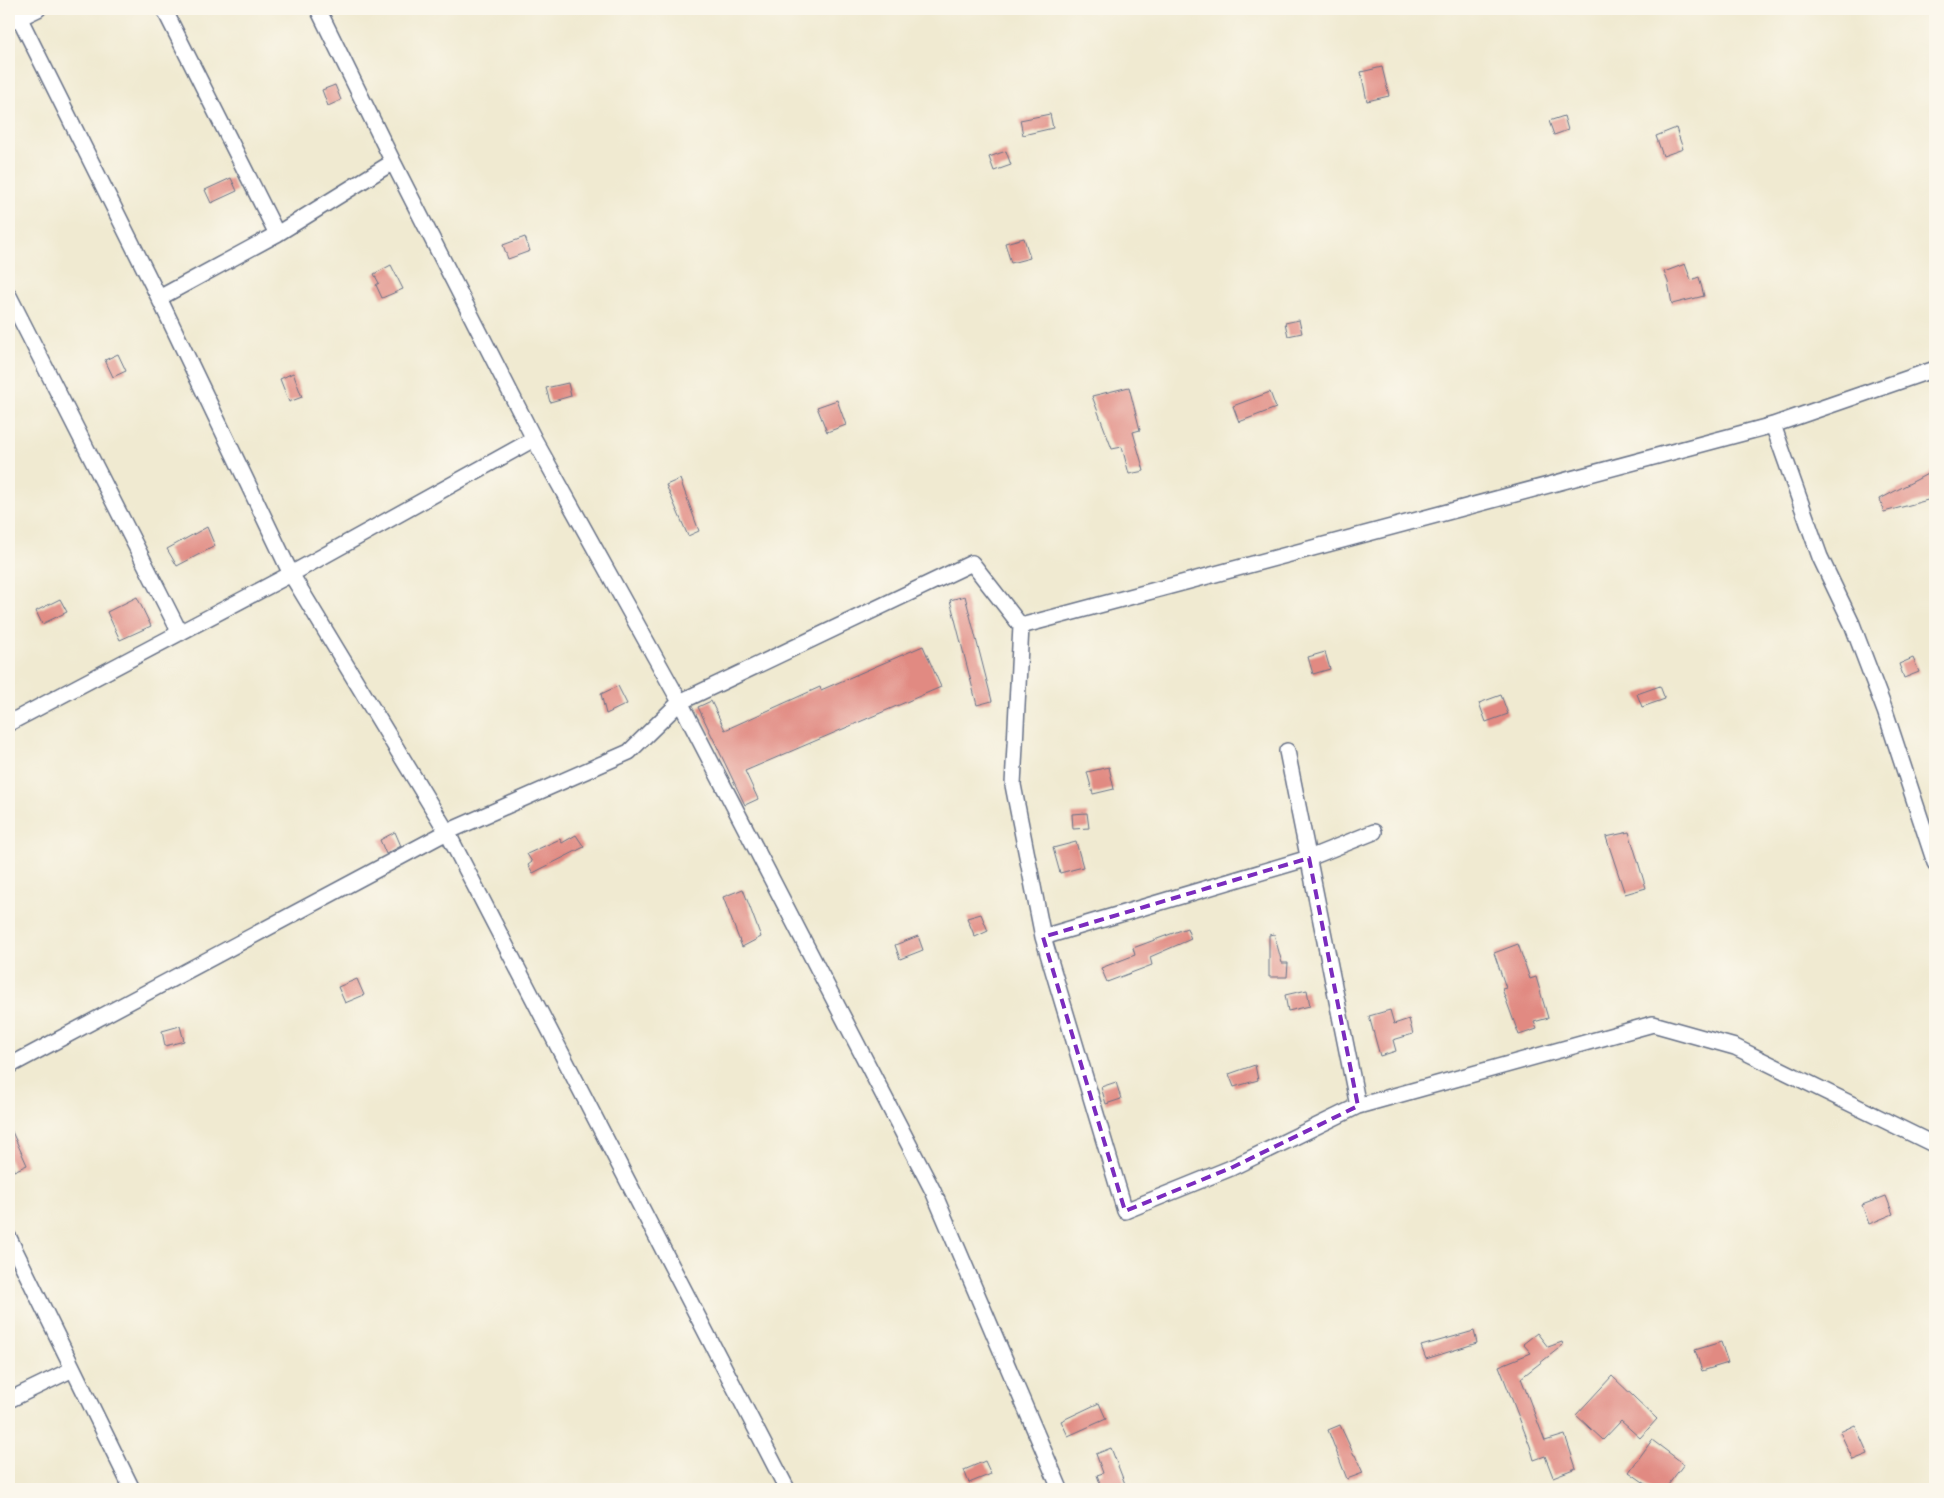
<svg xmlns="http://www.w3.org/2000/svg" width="1944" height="1498" font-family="'Patrick Hand',sans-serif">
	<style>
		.building { fill: #e18a82 }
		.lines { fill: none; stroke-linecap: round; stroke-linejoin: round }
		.minor-casing { stroke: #667086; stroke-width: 18 }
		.minor { stroke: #fff; stroke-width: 15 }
		.marked { fill: none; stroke: #7b2cbf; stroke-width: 4; stroke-dasharray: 10 6; stroke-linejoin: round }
	</style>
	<rect width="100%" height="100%" fill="#fbf7ec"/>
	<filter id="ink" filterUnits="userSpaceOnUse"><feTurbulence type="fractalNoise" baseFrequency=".02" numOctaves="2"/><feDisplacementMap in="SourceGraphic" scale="10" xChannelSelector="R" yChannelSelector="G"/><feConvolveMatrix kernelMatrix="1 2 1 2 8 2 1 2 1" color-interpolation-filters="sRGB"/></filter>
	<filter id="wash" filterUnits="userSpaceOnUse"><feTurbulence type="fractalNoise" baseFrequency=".0096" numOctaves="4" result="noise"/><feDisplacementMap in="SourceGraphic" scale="20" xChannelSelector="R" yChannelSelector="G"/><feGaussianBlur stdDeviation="1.12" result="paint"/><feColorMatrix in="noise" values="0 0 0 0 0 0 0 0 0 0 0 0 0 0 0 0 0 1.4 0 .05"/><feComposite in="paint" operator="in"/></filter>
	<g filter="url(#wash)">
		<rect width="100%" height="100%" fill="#f0ead1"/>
		<g id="blocks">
			<!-- building -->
			<path class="building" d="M 1382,67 L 1389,96 L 1367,101 L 1361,72 Z
				M 335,85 L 341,100 L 328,106 L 322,90 Z
				M 1050,114 L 1053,128 L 1023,135 L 1020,120 Z
				M 1564,116 L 1568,130 L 1554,135 L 1549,121 Z
				M 1676,128 L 1683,149 L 1663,156 L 1656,136 Z
				M 1006,151 L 1011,165 L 994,171 L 989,157 Z
				M 231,178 L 237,191 L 211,203 L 205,190 Z
				M 525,237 L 530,251 L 508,259 L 503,245 Z
				M 1024,238 L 1030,258 L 1011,263 L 1005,243 Z
				M 1685,264 L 1691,280 L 1699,277 L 1704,296 L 1672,304 L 1668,282 L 1664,272 Z
				M 391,265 L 403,289 L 382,298 L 376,285 L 379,283 L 374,274 Z
				M 1299,320 L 1302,333 L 1288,336 L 1285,323 Z
				M 118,354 L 126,371 L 113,377 L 105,360 Z
				M 293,373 L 302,397 L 289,402 L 280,379 Z
				M 568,383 L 571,396 L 550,402 L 546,388 Z
				M 1129,387 L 1140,430 L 1133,432 L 1144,471 L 1129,474 L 1122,447 L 1112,449 L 1092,396 Z
				M 1270,392 L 1276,408 L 1239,422 L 1233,406 Z
				M 837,400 L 846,425 L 827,432 L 817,407 Z
				M 1935,470 L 1935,498 L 1884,512 L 1880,499 Z
				M 680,479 L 699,531 L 688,536 L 666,485 Z
				M 207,527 L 215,546 L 177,566 L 167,549 Z
				M 965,596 L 992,701 L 977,705 L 950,600 Z
				M 137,597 L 151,626 L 120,640 L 107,612 Z
				M 60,599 L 67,612 L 42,624 L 36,611 Z
				M 923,646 L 941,687 L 745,771 L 758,799 L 745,805 L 698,707 L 711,701 L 725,730 L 820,687 L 821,690 Z
				M 1325,652 L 1330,669 L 1313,674 L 1308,657 Z
				M 1913,658 L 1919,672 L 1904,678 L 1899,664 Z
				M 618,686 L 627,704 L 606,714 L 601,694 Z
				M 1660,686 L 1665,699 L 1642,707 L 1637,694 Z
				M 1501,695 L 1508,714 L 1486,722 L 1479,703 Z
				M 1109,767 L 1114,789 L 1093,794 L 1087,772 Z
				M 1087,813 L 1089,828 L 1073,829 L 1072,814 Z
				M 395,832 L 401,846 L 386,854 L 380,840 Z
				M 1629,832 L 1646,888 L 1625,894 L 1606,837 Z
				M 576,835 L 584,847 L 533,873 L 528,865 L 532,862 L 527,854 L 560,839 L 562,843 Z
				M 1076,842 L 1083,867 L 1060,873 L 1053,848 Z
				M 743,889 L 761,937 L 742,947 L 723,897 Z
				M 981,914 L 988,931 L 975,937 L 967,918 Z
				M 1187,928 L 1191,939 L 1150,957 L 1152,965 L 1107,982 L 1101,968 L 1135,955 L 1133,948 Z
				M 1274,934 L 1282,963 L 1288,963 L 1287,977 L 1269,977 L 1269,935 Z
				M 918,936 L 923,950 L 900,959 L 895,945 Z
				M 1518,944 L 1530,979 L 1536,977 L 1548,1018 L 1534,1022 L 1537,1029 L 1519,1035 L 1502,989 L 1506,988 L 1494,953 Z
				M 357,979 L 364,995 L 345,1003 L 338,987 Z
				M 1307,990 L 1310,1006 L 1288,1011 L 1285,995 Z
				M 1390,1010 L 1394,1024 L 1409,1019 L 1413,1034 L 1393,1040 L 1396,1051 L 1380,1056 L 1369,1016 Z
				M 180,1026 L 184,1041 L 165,1046 L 162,1031 Z
				M 1255,1065 L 1258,1080 L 1234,1087 L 1229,1074 Z
				M 1116,1082 L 1121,1099 L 1106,1104 L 1101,1087 Z
				M 9,1125 L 27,1165 L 14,1171 L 9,1159 Z
				M 1886,1196 L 1893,1214 L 1869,1224 L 1862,1205 Z
				M 1474,1331 L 1477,1343 L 1426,1359 L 1421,1346 Z
				M 1537,1333 L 1548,1347 L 1562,1342 L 1563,1345 L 1521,1378 L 1545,1441 L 1565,1435 L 1576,1468 L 1553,1477 L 1545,1456 L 1534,1460 L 1530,1446 L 1499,1366 L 1531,1353 L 1523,1344 Z
				M 1721,1342 L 1728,1363 L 1702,1371 L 1695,1350 Z
				M 1612,1376 L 1657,1419 L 1640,1438 L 1621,1421 L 1603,1440 L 1576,1415 Z
				M 1099,1403 L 1106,1419 L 1068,1436 L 1061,1421 Z
				M 1340,1425 L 1354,1455 L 1355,1455 L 1363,1473 L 1347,1479 L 1328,1430 Z
				M 1855,1425 L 1868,1454 L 1853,1460 L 1840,1432 Z
				M 1652,1440 L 1684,1464 L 1665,1489 L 1653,1489 L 1629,1472 Z
				M 1111,1448 L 1127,1489 L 1102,1489 L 1097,1475 L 1103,1473 L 1096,1454 Z
				M 985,1461 L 991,1474 L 969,1483 L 964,1470 Z"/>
		</g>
	</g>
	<g filter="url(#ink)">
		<use href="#blocks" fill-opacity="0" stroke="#667086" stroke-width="1"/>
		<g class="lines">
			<!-- minor casing -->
			<g class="minor-casing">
				<path id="minor" d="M 15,9 L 159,298 L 291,574 L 447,832 L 787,1489
					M 164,9 L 277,234
					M 318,9 L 393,162 L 534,439 L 680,702 L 933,1191 L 1060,1489
					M 9,23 L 38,9
					M 9,296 L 180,633
					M 159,298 L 277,234 L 393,162
					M 1773,425 L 1820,557 L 1852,624 L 1885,711 L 1935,863
					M 1021,626 L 1773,425 L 1935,369
					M 9,723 L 291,574 L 534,439
					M 1287,751 L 1358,1106
					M 1043,937 L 1309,858 L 1374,832
					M 9,1066 L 447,832 L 629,752 L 680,702 L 972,563 L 1021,626 L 1013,785 L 1043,937 L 1125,1211 L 1231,1168 L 1358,1106 L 1653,1024 L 1735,1047 L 1935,1145
					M 9,1238 L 132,1489
					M 9,1400 L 73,1369"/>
			</g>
			<!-- minor -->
			<use href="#minor" class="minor"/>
		</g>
	</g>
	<!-- marked area -->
	<path class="marked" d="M 1309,858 L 1358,1106 L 1231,1168 L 1125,1211 L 1043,937 Z"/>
	<!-- margin -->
	<rect width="1944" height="1498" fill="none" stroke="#fbf7ec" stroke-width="30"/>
</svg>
